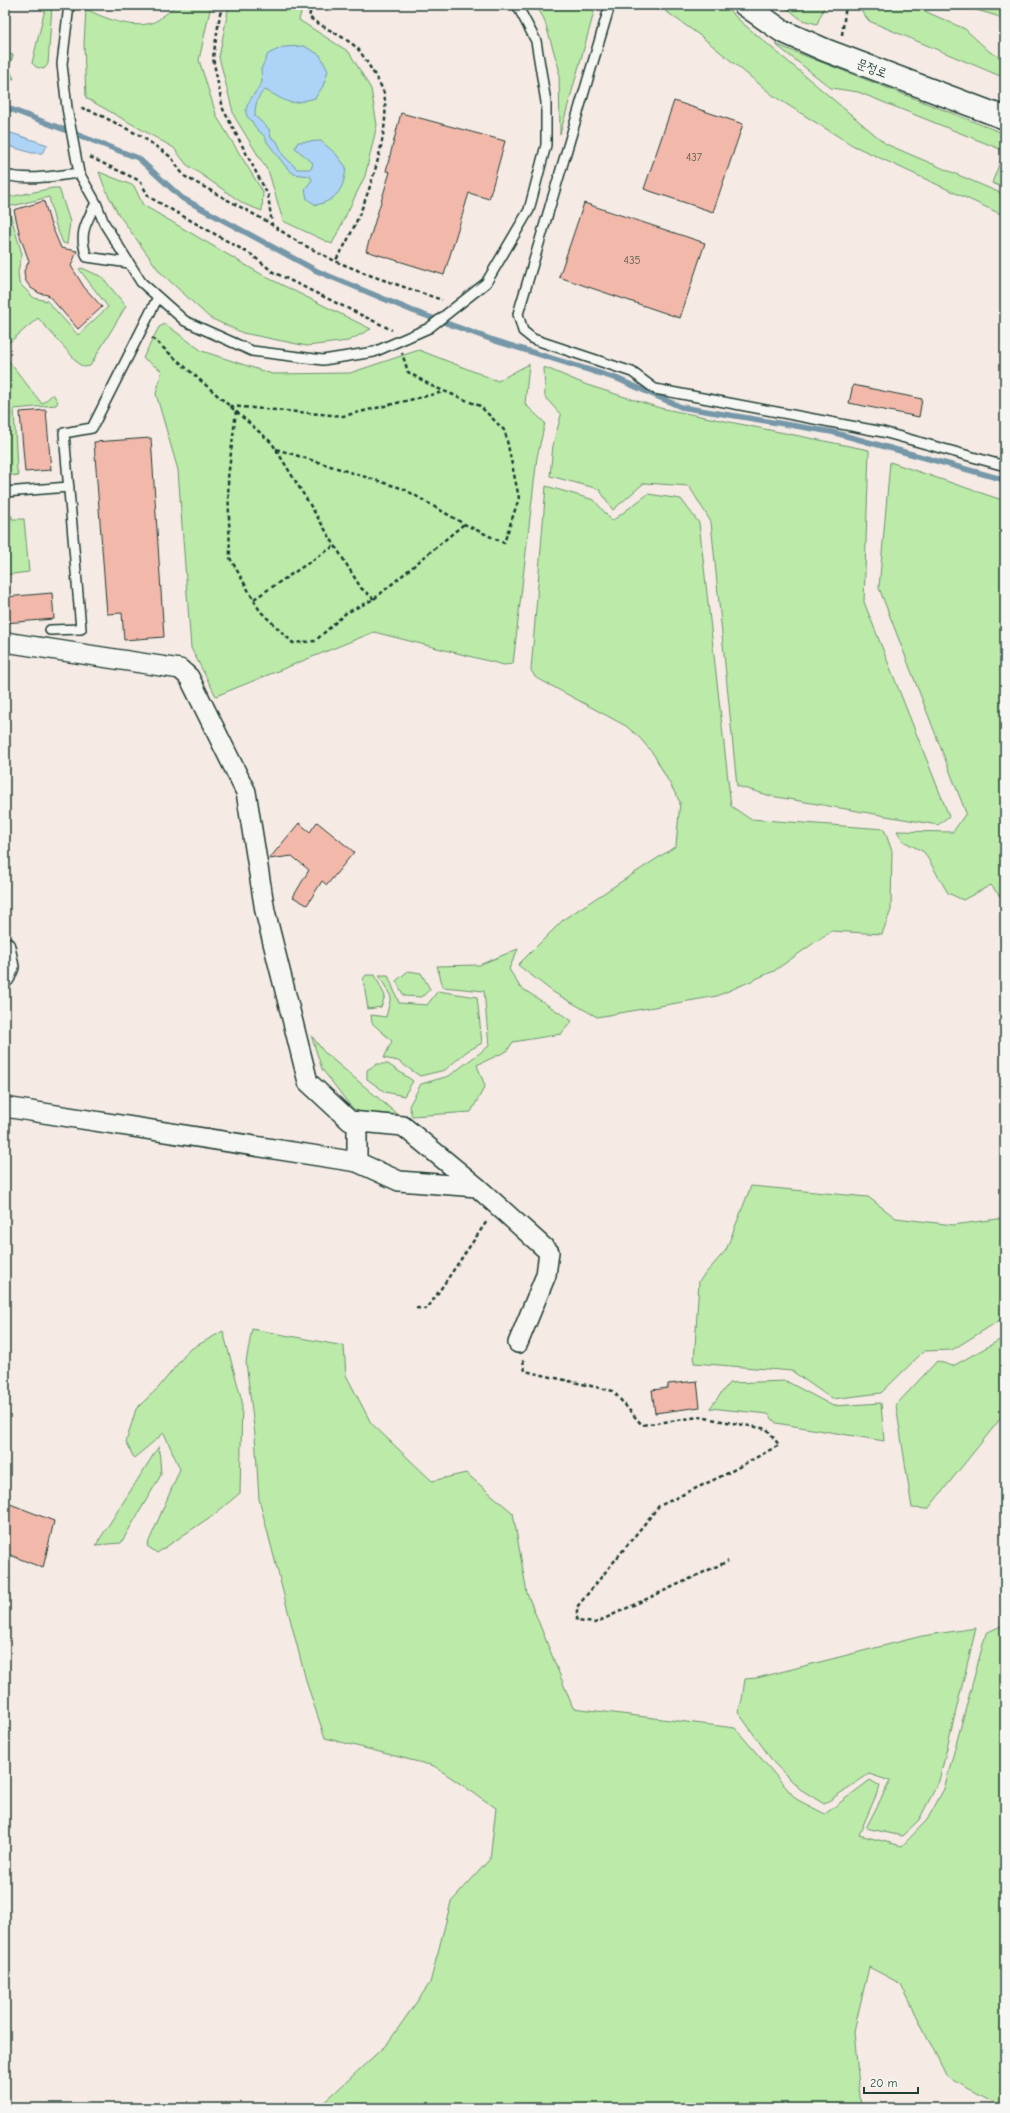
<svg xmlns="http://www.w3.org/2000/svg" width="1010" height="2113" font-family="'Comic Neue','Poor Story',sans-serif">
	<style>
		.green { fill: #bbeaa9; stroke: #6d946e }
		.water { fill: #add3f6; stroke: #7497a8 }
		.lines { fill: none; stroke-linecap: round; stroke-linejoin: round }
		.stream { stroke: #7497a8; stroke-width: 5.5 }
		.building { fill: #f2b9ab; stroke: #1f3d34 }
		.service-casing { stroke: #1f3d34; stroke-width: 12 }
		.minor-casing { stroke: #1f3d34; stroke-width: 22 }
		.secondary-casing { stroke: #1f3d34; stroke-width: 25 }
		.path { stroke: #1f3d34; stroke-width: 2.5; stroke-dasharray: 4 3; stroke-linecap: butt }
		.service { stroke: #f6f6f2; stroke-width: 9 }
		.minor { stroke: #f6f6f2; stroke-width: 19 }
		.secondary { stroke: #f6f6f2; stroke-width: 22 }
		.labels { text-anchor: middle; dominant-baseline: central; stroke-width: 3; stroke-linejoin: round; paint-order: stroke }
		.number-label { font-size: 11px; fill: #545c52 }
		.street-label { font-size: 13px; fill: #1f3d34; stroke: #f6f6f2 }
	</style>
	<rect width="100%" height="100%" fill="#f5eae4"/>
	<filter id="ink" filterUnits="userSpaceOnUse"><feTurbulence type="fractalNoise" baseFrequency=".025" numOctaves="2"/><feDisplacementMap in="SourceGraphic" scale="8" xChannelSelector="R" yChannelSelector="G"/><feConvolveMatrix kernelMatrix="1 2 1 2 8 2 1 2 1" color-interpolation-filters="sRGB"/></filter>
	<g filter="url(#ink)">
		<!-- green -->
		<path class="green" d="M 46,5 L 52,5 L 48,64 L 44,69 L 36,67 L 32,63 Z
			M 177,5 L 211,5 L 199,60 L 217,117 L 263,192 L 262,211 L 244,204 L 186,164 L 174,148 L 86,98 L 84,44 L 86,9 C 104,18 130,29 152,23 C 160,20 170,10 177,5 Z
			M 229,5 L 303,5 L 299,20 L 349,52 L 371,89 L 377,125 L 365,176 L 332,244 L 283,221 L 269,173 L 234,116 L 219,57 Z
			M 536,5 L 596,5 L 560,134 L 559,69 L 544,19 Z
			M 657,5 L 724,5 L 740,21 L 886,144 L 1005,195 L 1005,216 L 852,145 L 775,97 L 702,37 Z
			M 783,5 L 825,5 L 817,24 L 802,20 Z
			M 862,5 L 911,5 L 965,29 L 990,52 L 1005,60 L 1005,78 L 869,21 L 862,12 Z
			M 960,5 L 1005,5 L 1005,24 L 997,16 Z
			M 775,44 L 1005,134 L 1005,151 L 858,92 L 831,88 Z
			M 5,52 L 13,55 L 9,68 L 14,79 L 5,77 Z
			M 1002,157 L 1005,158 L 1005,188 L 992,183 Z
			M 99,172 L 134,186 L 143,205 L 266,277 L 371,329 L 348,341 L 307,346 L 243,333 L 210,318 L 160,272 L 119,215 L 106,191 Z
			M 53,188 L 59,188 L 70,222 L 67,244 L 63,243 L 55,223 L 49,197 L 8,207 L 22,254 L 18,271 L 19,283 L 34,298 L 47,301 L 78,335 L 108,307 L 79,269 L 82,268 L 102,277 L 126,306 L 90,366 L 84,367 L 80,365 L 38,318 L 5,346 L 5,198 Z
			M 165,324 L 202,351 L 272,374 L 350,373 L 419,350 L 498,381 L 529,364 L 525,404 L 545,423 L 537,457 L 513,664 L 504,665 L 374,632 L 216,696 L 191,648 L 178,470 L 156,394 L 162,371 L 143,358 L 159,327 Z
			M 5,356 L 42,404 L 53,394 L 58,402 L 56,405 L 14,409 L 17,471 L 19,476 L 5,474 Z
			M 544,367 L 587,385 L 660,408 L 869,450 L 864,602 L 949,816 L 938,825 L 771,796 L 737,786 L 711,522 L 689,486 L 644,483 L 613,510 L 599,489 L 550,476 L 553,445 L 561,415 L 545,397 Z
			M 890,462 L 1005,501 L 1005,903 L 991,885 L 963,900 L 948,893 L 924,852 L 903,841 L 897,831 L 953,832 L 966,813 L 879,588 Z
			M 546,486 L 594,500 L 612,521 L 648,494 L 681,499 L 699,523 L 731,806 L 750,819 L 884,829 L 892,851 L 891,910 L 882,934 L 831,931 L 774,971 L 717,996 L 597,1017 L 553,992 L 518,965 L 564,919 L 676,846 L 680,802 L 654,755 L 640,738 L 626,726 L 535,677 L 531,670 Z
			M 5,516 L 12,516 L 12,519 L 24,519 L 29,572 L 5,575 Z
			M 518,949 L 509,969 L 520,987 L 572,1021 L 561,1034 L 513,1042 L 507,1051 L 477,1065 L 485,1086 L 471,1112 L 412,1116 L 409,1106 L 421,1084 L 449,1076 L 489,1046 L 484,991 L 443,987 L 437,966 L 479,965 Z
			M 408,971 L 421,973 L 430,989 L 422,997 L 404,996 L 396,981 Z
			M 366,975 L 375,975 L 385,996 L 381,1007 L 368,1009 L 363,979 Z
			M 379,975 L 388,975 L 399,1003 L 427,1005 L 438,991 L 477,997 L 482,1043 L 466,1052 L 445,1070 L 420,1076 L 398,1061 L 384,1058 L 392,1041 L 372,1023 L 371,1015 L 386,1017 L 391,997 Z
			M 311,1035 L 324,1052 L 397,1114 L 371,1117 L 352,1108 L 322,1069 Z
			M 377,1064 L 388,1064 L 413,1081 L 404,1096 L 385,1092 L 367,1079 L 367,1070 Z
			M 751,1186 L 868,1197 L 896,1218 L 953,1225 L 1005,1218 L 1005,1317 L 952,1350 L 924,1351 L 881,1393 L 832,1399 L 792,1371 L 694,1363 L 699,1281 L 726,1250 Z
			M 252,1329 L 344,1346 L 346,1375 L 371,1423 L 432,1481 L 466,1473 L 513,1513 L 527,1593 L 573,1708 L 735,1728 L 796,1799 L 825,1814 L 870,1780 L 880,1786 L 859,1835 L 902,1846 L 927,1820 L 944,1789 L 986,1633 L 1005,1624 L 1005,2108 L 947,2077 L 901,1984 L 869,1967 L 854,2031 L 861,2108 L 318,2108 L 387,2044 L 430,1983 L 451,1902 L 490,1859 L 496,1808 L 434,1766 L 325,1738 L 307,1684 L 259,1499 L 255,1435 L 246,1362 Z
			M 223,1331 L 242,1401 L 240,1493 L 216,1513 L 157,1553 L 147,1546 L 180,1469 L 164,1433 L 134,1458 L 126,1442 L 136,1409 L 159,1387 L 189,1350 Z
			M 1005,1337 L 1005,1413 L 928,1509 L 912,1508 L 896,1405 L 937,1361 L 953,1366 Z
			M 786,1381 L 833,1406 L 881,1403 L 884,1441 L 776,1423 L 768,1414 L 710,1408 L 729,1383 Z
			M 159,1446 L 161,1475 L 121,1543 L 96,1545 Z
			M 976,1628 L 939,1781 L 919,1820 L 902,1836 L 866,1828 L 890,1781 L 869,1774 L 824,1804 L 800,1789 L 774,1763 L 738,1712 L 742,1700 L 745,1679 L 757,1678 L 922,1636 Z"/>
		<!-- water -->
		<path class="water" d="M 304,46 L 320,55 L 328,71 L 323,86 L 315,98 C 286,106 291,103 265,90 C 257,96 255,106 255,116 L 269,129 L 271,138 L 277,141 L 283,155 L 297,169 L 311,169 L 313,163 L 295,148 L 298,142 L 321,141 L 336,154 L 346,167 C 344,188 338,200 316,205 L 307,199 L 305,189 L 312,180 L 310,176 L 294,174 L 286,167 L 267,142 C 265,133 255,131 252,121 C 236,111 256,94 262,82 L 261,69 L 268,54 L 283,47 Z
			M 5,131 L 48,145 L 42,153 L 32,153 L 5,145 Z"/>
		<g class="lines">
			<!-- stream -->
			<path class="stream" d="M 5,107 L 138,158 L 182,198 L 317,271 L 413,311 L 493,340 L 618,379 L 681,407 L 832,432 L 1005,480"/>
		</g>
		<!-- building -->
		<path class="building" d="M 674,101 L 743,124 L 713,212 L 644,189 Z
			M 401,113 L 505,141 L 489,199 L 469,193 L 444,275 L 366,251 L 390,172 L 386,171 Z
			M 44,201 L 50,222 L 61,248 L 77,251 L 71,266 L 84,287 L 102,307 L 78,329 L 48,295 L 39,293 L 31,288 L 25,280 L 24,271 L 29,261 L 20,236 L 14,210 Z
			M 584,203 L 705,243 L 680,318 L 559,277 Z
			M 853,385 L 922,399 L 919,417 L 849,403 Z
			M 46,410 L 51,470 L 25,472 L 20,412 Z
			M 151,438 L 164,637 L 124,640 L 122,613 L 107,614 L 94,442 Z
			M 52,593 L 54,619 L 5,623 L 5,597 Z
			M 317,822 L 354,852 L 327,885 L 322,881 L 307,905 L 293,897 L 309,870 L 292,856 L 269,859 L 299,823 L 310,832 Z
			M 697,1381 L 700,1407 L 655,1413 L 652,1390 L 668,1388 L 668,1384 Z
			M 5,1502 L 54,1521 L 43,1568 L 5,1553 Z"/>
		<g class="lines">
			<!-- service casing -->
			<g class="service-casing">
				<path id="service" d="M 69,5 L 62,64 L 67,108 L 79,173 L 96,203 L 104,223 L 141,282 L 185,321 L 252,351 L 323,360 L 374,352 L 429,328 L 486,283 L 529,210 L 546,145 L 546,102 L 536,41 L 517,5
					M 610,5 L 518,314 L 523,331 L 533,339 L 632,372 L 655,389 L 883,432 L 1005,466
					M 5,175 C 30,181 54,176 79,173
					M 96,203 C 86,223 78,234 87,257 L 129,263
					M 5,492 L 69,487
					M 50,630 L 81,629 L 64,433 L 92,428 L 158,297"/>
			</g>
			<!-- minor casing -->
			<g class="minor-casing">
				<path id="minor" d="M 5,642 L 180,669 L 189,677 L 246,792 L 265,911 L 308,1082 L 350,1121 L 403,1126 L 477,1187
					M 5,947 L 9,967 L 5,977
					M 5,1107 L 357,1162 L 399,1181 L 477,1187 L 549,1252 L 546,1275 L 518,1343
					M 357,1162 L 357,1122"/>
			</g>
			<!-- secondary casing -->
			<g class="secondary-casing">
				<path id="secondary" d="M 745,5 L 782,31 L 825,50 L 1005,118"/>
			</g>
			<!-- path -->
			<path class="path" d="M 224,5 L 220,14 L 213,58 L 223,109 L 268,195 L 272,225
				M 312,5 L 309,17 C 323,28 346,37 358,49 C 362,53 381,85 383,90 C 395,131 359,228 335,261
				M 842,35 L 846,5
				M 81,108 L 94,112 L 141,136 L 171,157 L 184,176 L 266,221 L 298,242 L 335,261 L 372,276 L 442,300
				M 90,157 L 140,181 L 149,197 L 252,255 L 273,272 L 392,330
				M 152,338 L 272,443 L 361,588 L 374,599
				M 230,406 L 343,416 L 443,392
				M 236,411 L 228,478 L 230,558 L 260,611 L 293,643 L 315,641 L 346,613 L 374,599 L 464,524
				M 276,449 L 404,489 L 464,524 L 504,543 L 519,498 L 505,431 L 480,406 L 432,386 L 408,372 L 402,353
				M 254,599 L 334,546
				M 416,1308 L 427,1309 L 487,1221
				M 523,1360 L 525,1371 L 613,1391 L 642,1425 L 699,1417 L 767,1429 L 779,1445 L 728,1473 L 659,1506 L 577,1607 L 577,1621 L 595,1623 L 728,1561"/>
			<!-- service -->
			<use href="#service" class="service"/>
			<!-- minor -->
			<use href="#minor" class="minor"/>
			<!-- secondary -->
			<use href="#secondary" class="secondary"/>
		</g>
	</g>
	<g class="labels">
		<!-- number labels -->
		<g class="number-label">
			<text x="694" y="157">437</text>
			<text x="632" y="260">435</text>
		</g>
		<!-- street labels -->
		<g class="street-label">
			<text transform="translate(872 68) rotate(21)">문정로</text>
		</g>
	</g>
	<!-- margin -->
	<rect width="1010" height="2113" fill="none" stroke="#f6f6f2" stroke-width="20"/>
	<rect x="10" y="10" width="990" height="2093" fill="none" stroke="#1f3d34" stroke-width="1.5" filter="url(#ink)"/>
	<!-- scale -->
	<path d="M864 2087v6h54v-6" fill="none" stroke="#1f3d34" stroke-width="2"/>
	<text x="870" y="2087" font-size="12" fill="#1f3d34" stroke="#f6f6f2" stroke-width="3" paint-order="stroke">20 m</text>
</svg>
